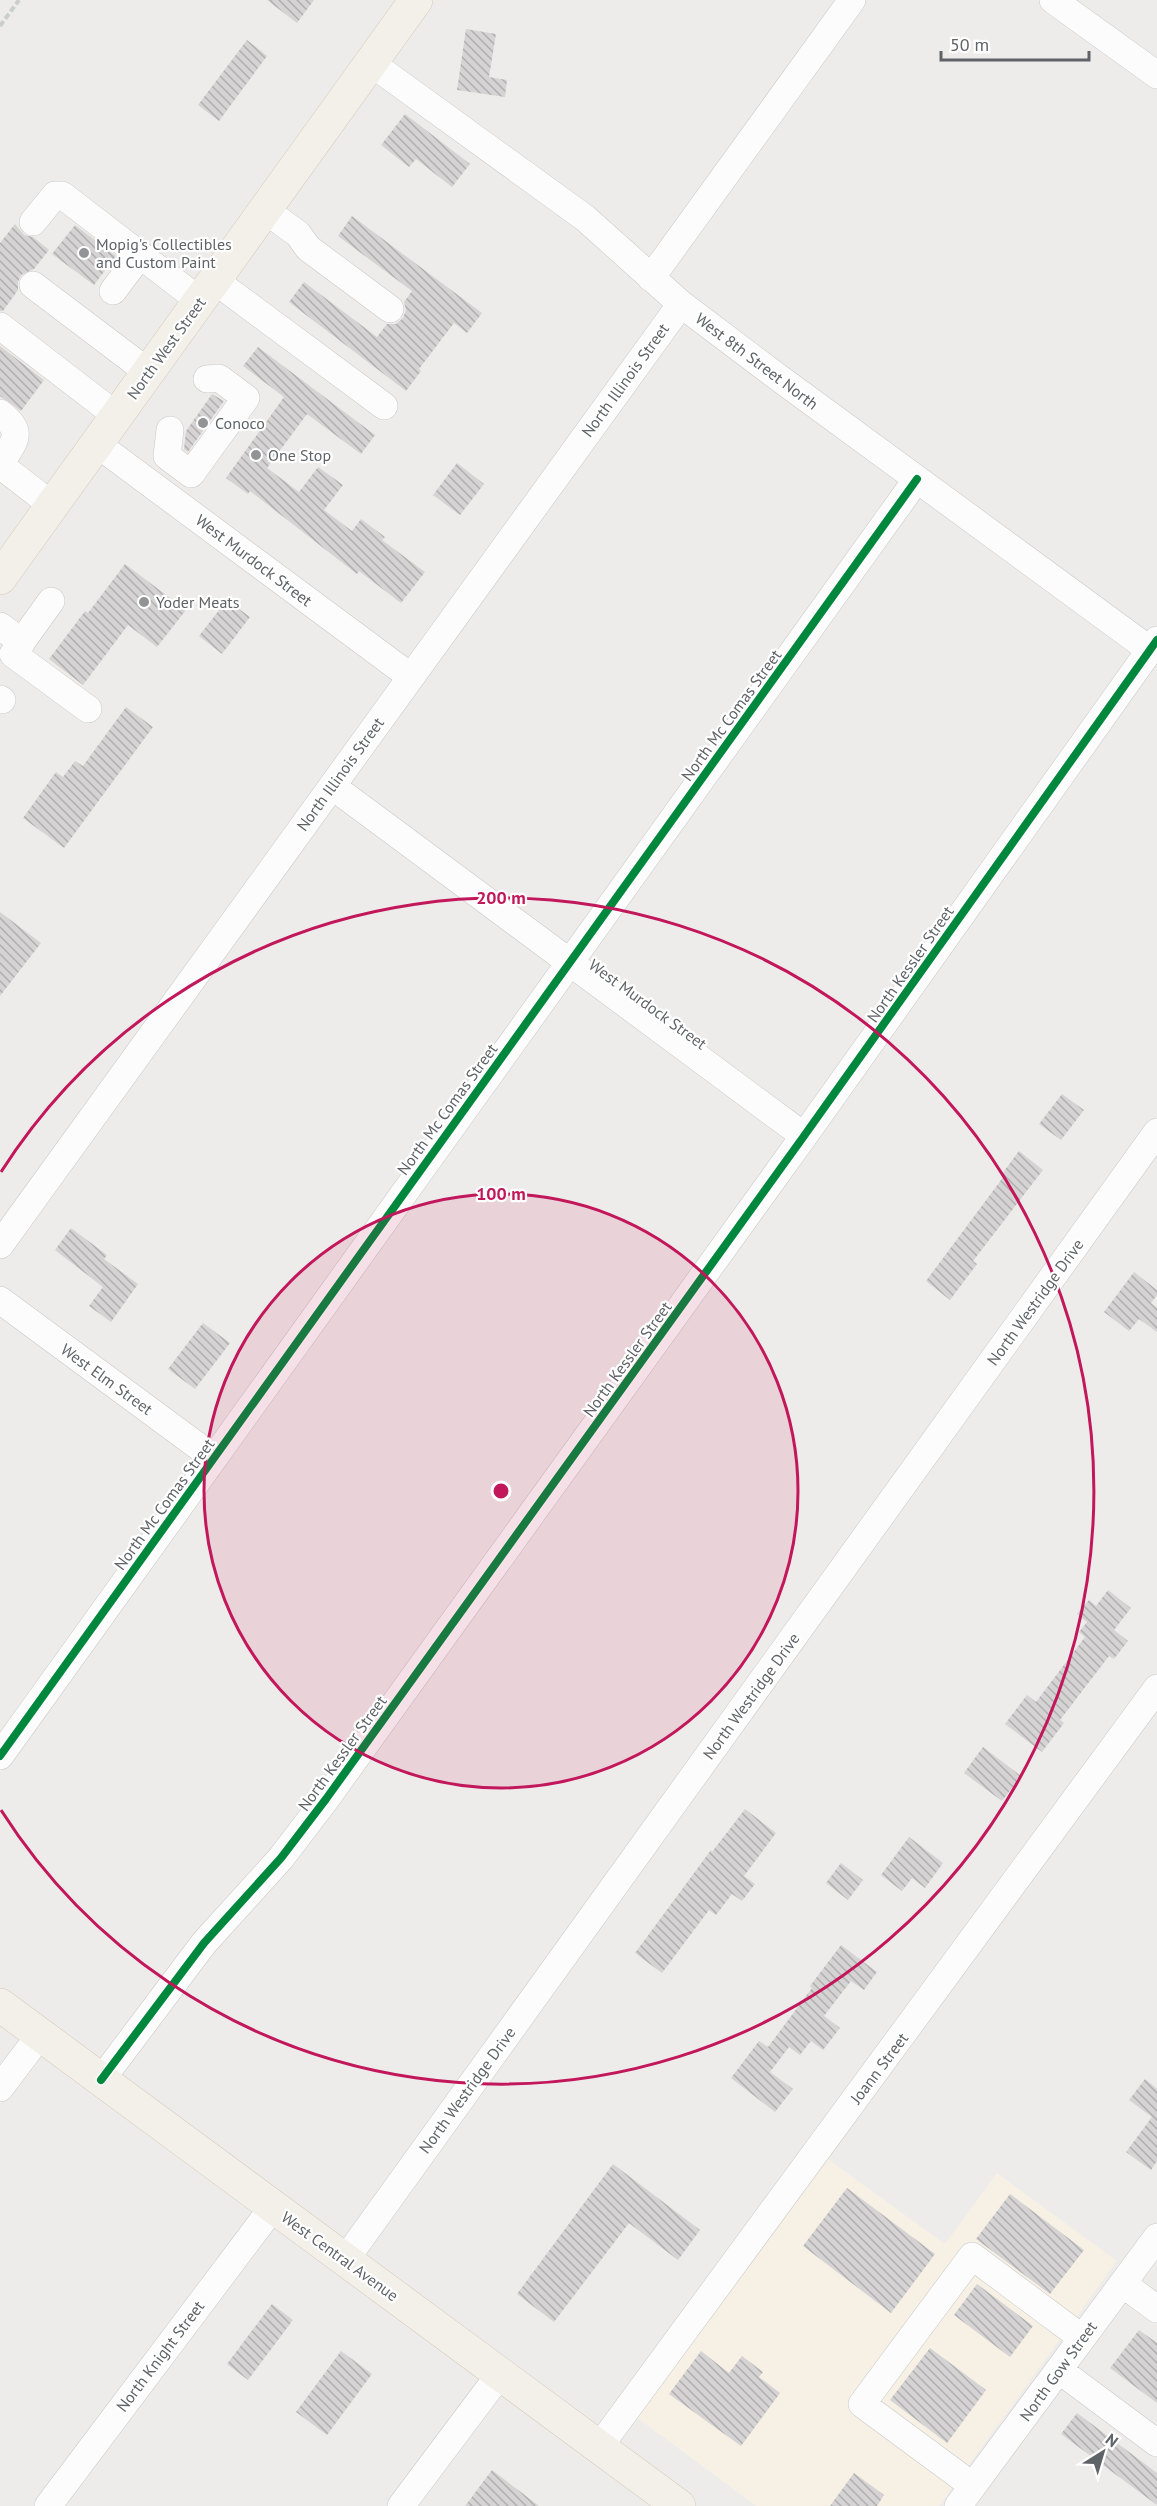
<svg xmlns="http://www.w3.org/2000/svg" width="1157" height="2506" font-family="'PT Sans',sans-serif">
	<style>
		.commercial { fill: #f6f0e5 }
		.building { fill: url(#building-back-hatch) }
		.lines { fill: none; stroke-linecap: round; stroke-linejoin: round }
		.minor-casing { stroke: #c9c9c9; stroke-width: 28 }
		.major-casing { stroke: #d4c9ba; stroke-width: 34 }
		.path { stroke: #cacecc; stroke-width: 4; stroke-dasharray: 6 3; stroke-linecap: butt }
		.minor { stroke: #fcfcfc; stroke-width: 27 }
		.major { stroke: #f3f0ea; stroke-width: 33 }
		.cycleway-casing { stroke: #fff; stroke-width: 11 }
		.cycleway { stroke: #00873e; stroke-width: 8 }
		.ring { fill: none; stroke: #c2185b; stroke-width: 3 }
		.poi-dot { fill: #919395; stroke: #fff; stroke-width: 2 }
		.labels { text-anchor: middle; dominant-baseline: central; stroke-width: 4.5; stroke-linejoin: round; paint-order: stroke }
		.poi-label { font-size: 16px; fill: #5f6367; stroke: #fff; text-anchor: start }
		.street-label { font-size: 16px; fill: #5f6367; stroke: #fff }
		.centre { fill: #c2185b; stroke: #fff; stroke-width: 3 }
		.ring-label { font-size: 18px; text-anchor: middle; font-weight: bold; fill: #c2185b; stroke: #fff; stroke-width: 4.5; stroke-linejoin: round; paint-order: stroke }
	</style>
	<defs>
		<pattern id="building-back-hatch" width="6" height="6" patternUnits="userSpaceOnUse" patternTransform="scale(1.5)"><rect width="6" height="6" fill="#d5d3d3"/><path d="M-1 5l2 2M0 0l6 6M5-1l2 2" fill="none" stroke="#b0afaf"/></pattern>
	</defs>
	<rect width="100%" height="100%" fill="#eeecea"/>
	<!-- commercial -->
	<path class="commercial" d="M 825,2157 L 945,2244 L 997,2173 L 1117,2261 L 939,2506 L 756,2506 L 636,2417 Z"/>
	<!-- building -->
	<path class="building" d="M 267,0 L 314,0 L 297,23 Z
		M 466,29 L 496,34 L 489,77 L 507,80 L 505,97 L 457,90 Z
		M 247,40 L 267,56 L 219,121 L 198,105 Z
		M 405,114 L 470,164 L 452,187 L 416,159 L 409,167 L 381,145 Z
		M 352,216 L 482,313 L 467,333 L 454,323 L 419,369 L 421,371 L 406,391 L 289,302 L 304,282 L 377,337 L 387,324 L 396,324 L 403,318 L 406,310 L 404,302 L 412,291 L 338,236 Z
		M 15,224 L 24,235 L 33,237 L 49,250 L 34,269 L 21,275 L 18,282 L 18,290 L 3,311 L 0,311 L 0,243 Z
		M 75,225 L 116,256 L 94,285 L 52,254 Z
		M 0,346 L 44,380 L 21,411 L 0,396 Z
		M 258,347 L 375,435 L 361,454 L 307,414 L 267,468 L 299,492 L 318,467 L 343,485 L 324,510 L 352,531 L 361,519 L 385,537 L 382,540 L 425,572 L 401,603 L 359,571 L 357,574 L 250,491 L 248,494 L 226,478 L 284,397 L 243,366 Z
		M 212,394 L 224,401 L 188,452 L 184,449 L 186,431 Z
		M 457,463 L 484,484 L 460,515 L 433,495 Z
		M 125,564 L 186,610 L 157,647 L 128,625 L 83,685 L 49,659 L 85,611 L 88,613 Z
		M 227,600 L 250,617 L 222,654 L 199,636 Z
		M 126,707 L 153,727 L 64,848 L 23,818 L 56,772 L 63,777 L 75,761 L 83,766 Z
		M 0,912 L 41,943 L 0,996 Z
		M 1062,1094 L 1084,1110 L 1061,1140 L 1039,1124 Z
		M 1019,1151 L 1043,1170 L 973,1261 L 977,1264 L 950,1300 L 926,1281 L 1004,1176 L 1002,1174 Z
		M 71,1228 L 107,1255 L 104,1259 L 138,1284 L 111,1322 L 89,1306 L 103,1287 L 55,1250 Z
		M 1134,1272 L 1157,1290 L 1157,1295 L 1151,1303 L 1157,1308 L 1157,1332 L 1139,1319 L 1129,1331 L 1104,1312 Z
		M 203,1323 L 230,1343 L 195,1389 L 168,1369 Z
		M 1108,1590 L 1131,1608 L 1114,1630 L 1128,1641 L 1114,1659 L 1109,1656 L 1060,1720 L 1064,1723 L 1042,1752 L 1005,1724 L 1027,1695 L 1036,1702 L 1085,1637 L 1079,1632 L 1087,1622 L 1077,1614 L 1089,1600 L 1096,1606 Z
		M 983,1747 L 1021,1776 L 1002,1801 L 964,1773 Z
		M 745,1809 L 776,1833 L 744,1876 L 755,1884 L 742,1901 L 732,1894 L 716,1915 L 709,1910 L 662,1973 L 635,1953 L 711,1850 L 712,1852 Z
		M 909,1837 L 943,1863 L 925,1888 L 912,1878 L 902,1891 L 881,1875 Z
		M 841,1863 L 863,1880 L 848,1900 L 826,1883 Z
		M 841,1945 L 877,1972 L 864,1990 L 851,1981 L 824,2016 L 840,2028 L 823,2050 L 811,2041 L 800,2055 L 789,2047 L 770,2072 L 793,2089 L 775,2112 L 731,2078 L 759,2041 L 768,2047 L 812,1988 L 810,1986 Z
		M 1145,2079 L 1157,2089 L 1157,2161 L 1151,2170 L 1126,2152 L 1152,2117 L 1129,2100 Z
		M 613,2164 L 700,2230 L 678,2260 L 629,2223 L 554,2322 L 517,2294 Z
		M 847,2188 L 935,2254 L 891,2313 L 803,2246 Z
		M 1010,2194 L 1084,2250 L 1050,2294 L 976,2239 Z
		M 977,2284 L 1033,2326 L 1010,2357 L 954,2315 Z
		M 272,2304 L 293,2320 L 248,2380 L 227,2364 Z
		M 1139,2330 L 1157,2343 L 1157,2403 L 1110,2368 Z
		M 930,2348 L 986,2390 L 947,2443 L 890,2400 Z
		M 341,2351 L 372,2374 L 327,2435 L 296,2412 Z
		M 701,2351 L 729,2373 L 742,2356 L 763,2372 L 759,2377 L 780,2393 L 741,2446 L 669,2394 Z
		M 1077,2413 L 1157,2473 L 1157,2505 L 1061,2434 Z
		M 492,2470 L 539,2506 L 465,2506 Z
		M 854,2473 L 884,2495 L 877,2506 L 830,2506 Z"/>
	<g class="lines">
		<!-- minor casing -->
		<g class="minor-casing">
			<path id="minor" d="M 1053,0 L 1157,75
				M 371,63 L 585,218 L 681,304 L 775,375 L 1150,650
				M 265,210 L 298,234 L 308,248 L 390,309
				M 33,222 L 55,195 L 62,195 L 200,301
				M 651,278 L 852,0
				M 214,280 L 384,406
				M 33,285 L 148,372
				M 113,291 L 140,255
				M 0,326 L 117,416
				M 0,413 C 26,433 14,441 0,464
				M 170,430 L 167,456 L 191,474 L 246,398 L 219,378 L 207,379
				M 97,444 L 411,677
				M 0,465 L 52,505
				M 51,601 L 13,654 L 88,709
				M 0,626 L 22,642
				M 0,699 L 2,700
				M 332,786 L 804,1136
				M 0,1245 L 681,304
				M 0,1300 L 214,1458
				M 0,1756 L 917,479
				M 101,2080 L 204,1943 L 281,1858 L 326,1799 L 804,1136 L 1157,640
				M 0,2088 L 40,2035
				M 345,2260 L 1157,1132
				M 1123,2284 L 1157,2309
				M 1059,2370 L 1157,2443
				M 599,2447 L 1157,1688
				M 973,2486 L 862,2404 L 972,2256 L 1082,2338
				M 48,2506 L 273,2207
				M 401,2506 L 500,2374
				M 958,2506 L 1157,2237"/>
		</g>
		<!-- major casing -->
		<g class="major-casing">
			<path id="major" d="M 0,578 L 416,0
				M 0,2005 L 679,2506"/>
		</g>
		<!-- path -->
		<path class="path" d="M 0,26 L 19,0"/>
		<!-- minor -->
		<use href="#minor" class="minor"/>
		<!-- major -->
		<use href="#major" class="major"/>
		<!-- cycleway casing -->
		<g class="cycleway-casing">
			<path id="cycleway" d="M 0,1756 L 917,479
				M 101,2080 L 204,1943 L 281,1858 L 326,1799 L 804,1136 L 1157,640"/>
		</g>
		<!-- cycleway -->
		<use href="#cycleway" class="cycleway"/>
	</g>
	<!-- distance rings -->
	<circle cx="501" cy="1491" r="297" fill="#c2185b" fill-opacity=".12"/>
	<g class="ring">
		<circle cx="501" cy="1491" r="297"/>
		<path d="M1 1172A593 593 0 1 1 1 1810"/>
	</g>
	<!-- markers -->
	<g class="poi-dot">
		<circle cx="84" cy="253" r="6"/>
		<circle cx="203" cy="423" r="6"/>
		<circle cx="256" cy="455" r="6"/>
		<circle cx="144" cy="602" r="6"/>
	</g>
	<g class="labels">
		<!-- poi labels -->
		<g class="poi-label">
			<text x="96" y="244">Mopig's Collectibles<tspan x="96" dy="18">and Custom Paint</tspan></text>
			<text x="215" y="423">Conoco</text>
			<text x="268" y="455">One Stop</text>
			<text x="156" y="602">Yoder Meats</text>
		</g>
		<!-- street labels -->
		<g class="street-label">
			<text transform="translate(166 348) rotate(-54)">North West Street</text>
			<text transform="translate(757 361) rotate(37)">West 8th Street North</text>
			<text transform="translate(625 380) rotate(-54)">North Illinois Street</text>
			<text transform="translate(254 560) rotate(37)">West Murdock Street</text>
			<text transform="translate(731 715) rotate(-54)">North Mc Comas Street</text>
			<text transform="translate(340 774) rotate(-54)">North Illinois Street</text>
			<text transform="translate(910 964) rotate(-55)">North Kessler Street</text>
			<text transform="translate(648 1004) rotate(36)">West Murdock Street</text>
			<text transform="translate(447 1109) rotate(-54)">North Mc Comas Street</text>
			<text transform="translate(1035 1302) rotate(-54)">North Westridge Drive</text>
			<text transform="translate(627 1359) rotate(-54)">North Kessler Street</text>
			<text transform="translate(107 1379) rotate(36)">West Elm Street</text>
			<text transform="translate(164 1504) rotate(-54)">North Mc Comas Street</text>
			<text transform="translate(751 1696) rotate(-54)">North Westridge Drive</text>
			<text transform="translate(342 1753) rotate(-54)">North Kessler Street</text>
			<text transform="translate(879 2068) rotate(-53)">Joann Street</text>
			<text transform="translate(467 2090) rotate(-54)">North Westridge Drive</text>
			<text transform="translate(340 2256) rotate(36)">West Central Avenue</text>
			<text transform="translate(160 2356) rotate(-53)">North Knight Street</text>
			<text transform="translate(1058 2371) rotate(-54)">North Gow Street</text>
		</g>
	</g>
	<circle cx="501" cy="1491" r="9" class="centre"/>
	<g class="ring-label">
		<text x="501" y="904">200 m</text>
		<text x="501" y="1200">100 m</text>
	</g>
	<!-- north arrow -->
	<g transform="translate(1103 2452) rotate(37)" stroke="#ffffff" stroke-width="4.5" paint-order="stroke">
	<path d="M0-4.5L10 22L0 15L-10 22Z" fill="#5f6367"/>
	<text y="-9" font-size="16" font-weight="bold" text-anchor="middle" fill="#5f6367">N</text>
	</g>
	<!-- scale -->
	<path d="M941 51v9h148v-9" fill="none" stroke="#5f6367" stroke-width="3"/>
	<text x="950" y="51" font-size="18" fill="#5f6367" stroke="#ffffff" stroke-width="4.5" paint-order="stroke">50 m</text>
</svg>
